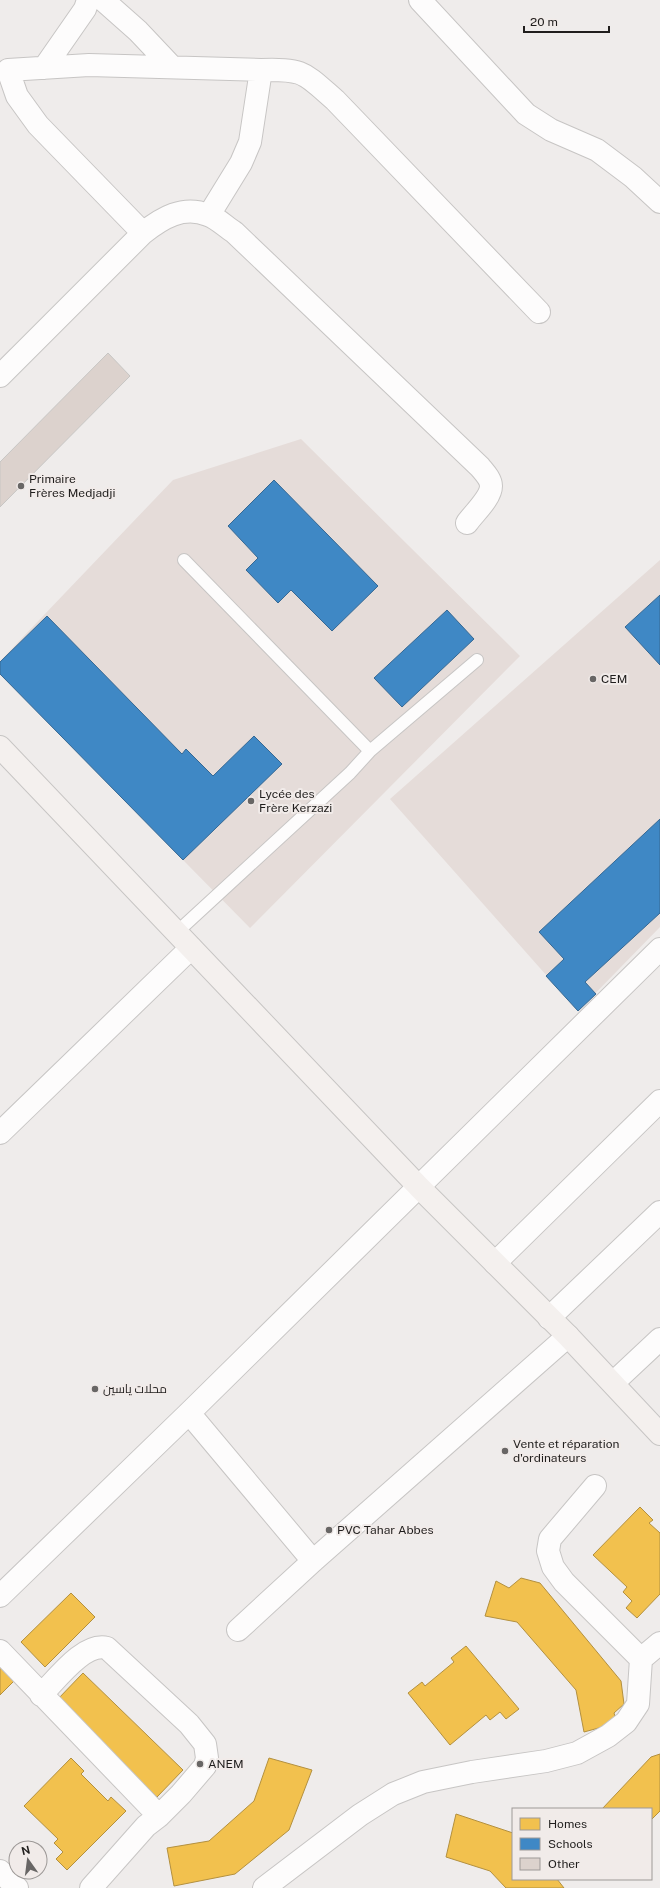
<svg xmlns="http://www.w3.org/2000/svg" width="660" height="1888" font-family="'Public Sans',Cairo,sans-serif">
	<style>
		.built { fill: #e5dcd9 }
		.homes { fill: #f2c14e; stroke: #b3903f }
		.schools { fill: #3f88c5; stroke: #366893 }
		.building { fill: #dcd2cd; stroke: #c7c6c4 }
		.lines { fill: none; stroke-linecap: round; stroke-linejoin: round }
		.lane-casing { stroke: #c7c5c4; stroke-width: 14 }
		.street-casing { stroke: #c7c5c4; stroke-width: 24 }
		.secondary-casing { stroke: #c7c5c4; stroke-width: 24 }
		.lane { stroke: #fdfcfc; stroke-width: 12 }
		.street { stroke: #fdfcfc; stroke-width: 22 }
		.secondary { stroke: #f4f0ee; stroke-width: 22 }
		.poi-dot { fill: #686665; stroke: #f1ebe9; stroke-width: 1.5 }
		.labels { text-anchor: middle; dominant-baseline: central; stroke-width: 4; stroke-linejoin: round; paint-order: stroke }
		.poi-label { font-size: 12px; fill: #201e1d; stroke: #f1ebe9; text-anchor: start }
	</style>
	<rect width="100%" height="100%" fill="#efeceb"/>
	<!-- built -->
	<path class="built" d="M 301,439 L 520,656 L 250,928 L 0,674 L 0,661 L 173,480 Z
		M 660,560 L 660,927 L 578,1011 L 390,799 Z"/>
	<!-- homes -->
	<path class="homes" d="M 640,1507 L 653,1520 L 649,1523 L 660,1533 L 660,1594 L 637,1618 L 626,1608 L 632,1601 L 623,1592 L 627,1587 L 593,1555 Z
		M 521,1578 L 540,1583 L 621,1681 L 624,1704 L 614,1713 L 617,1723 L 584,1732 L 576,1690 L 517,1622 L 485,1616 L 496,1581 L 509,1588 Z
		M 71,1593 L 95,1617 L 45,1667 L 21,1642 Z
		M 466,1646 L 519,1709 L 506,1719 L 500,1712 L 490,1720 L 486,1715 L 450,1745 L 408,1693 L 422,1682 L 425,1686 L 454,1662 L 451,1658 Z
		M 0,1666 L 14,1681 L 0,1695 Z
		M 83,1673 L 183,1770 L 157,1797 L 57,1700 Z
		M 660,1754 L 660,1811 L 651,1820 L 651,1809 L 602,1809 L 651,1757 Z
		M 71,1758 L 84,1771 L 81,1774 L 108,1801 L 111,1797 L 126,1811 L 67,1870 L 56,1859 L 63,1852 L 54,1843 L 58,1839 L 24,1806 Z
		M 269,1758 L 312,1770 L 289,1830 L 235,1874 L 174,1886 L 167,1848 L 209,1841 L 254,1801 Z
		M 456,1814 L 513,1833 L 513,1879 L 557,1879 L 564,1888 L 506,1888 L 490,1871 L 446,1857 Z"/>
	<!-- schools -->
	<path class="schools" d="M 274,480 L 378,586 L 332,631 L 291,590 L 278,603 L 246,570 L 258,558 L 228,526 Z
		M 660,595 L 660,665 L 625,627 Z
		M 447,610 L 474,639 L 402,707 L 374,678 Z
		M 47,616 L 182,754 L 186,749 L 213,776 L 254,736 L 282,764 L 183,860 L 0,674 L 0,662 Z
		M 660,819 L 660,913 L 585,982 L 596,994 L 578,1011 L 546,976 L 564,959 L 539,932 Z"/>
	<!-- building -->
	<path class="building" d="M 108,353 L 130,376 L 0,507 L 0,462 Z"/>
	<g class="lines">
		<!-- lane casing -->
		<g class="lane-casing">
			<path id="lane" d="M 184,560 L 370,751
				M 176,933 L 350,773 L 370,751 L 477,660"/>
		</g>
		<!-- street casing -->
		<g class="street-casing">
			<path id="street" d="M 103,0 L 138,31 L 172,67
				M 420,0 L 526,114 L 551,130 L 597,150 L 633,177 L 660,202
				M 44,68 L 85,9 L 88,0
				M 209,215 L 241,163 L 250,142 L 261,70
				M 143,233 L 38,125 L 17,96 L 8,70 L 89,65 L 261,70 C 304,69 303,72 335,100 L 539,312
				M 0,376 L 143,233 C 162,218 183,205 208,215 C 217,218 226,227 234,232 L 480,467 C 484,472 491,479 491,486 C 491,498 474,513 467,523
				M 0,1133 L 191,948
				M 495,1263 L 660,1101
				M 549,1318 L 660,1212
				M 613,1383 L 660,1339
				M 189,1413 L 313,1561
				M 595,1486 L 550,1539 L 548,1551 L 553,1567 L 564,1582 L 641,1659
				M 0,1596 L 189,1413 L 660,949
				M 238,1630 L 313,1561 L 568,1336
				M 0,1651 L 159,1816
				M 41,1695 C 57,1679 84,1642 107,1648 L 189,1724 L 205,1744 L 207,1758 L 205,1766 L 181,1794 L 159,1816 L 146,1826 L 91,1888
				M 0,1871 L 17,1888
				M 264,1888 L 360,1815 L 393,1794 L 423,1782 L 472,1772 L 546,1761 L 577,1753 L 608,1736 L 626,1722 L 638,1704 L 641,1659 L 660,1643"/>
		</g>
		<!-- secondary casing -->
		<g class="secondary-casing">
			<path id="secondary" d="M 0,747 L 419,1187 L 568,1336 L 660,1434"/>
		</g>
		<!-- lane -->
		<use href="#lane" class="lane"/>
		<!-- street -->
		<use href="#street" class="street"/>
		<!-- secondary -->
		<use href="#secondary" class="secondary"/>
	</g>
	<!-- markers -->
	<g class="poi-dot">
		<circle cx="21" cy="486" r="4"/>
		<circle cx="593" cy="679" r="4"/>
		<circle cx="251" cy="801" r="4"/>
		<circle cx="95" cy="1389" r="4"/>
		<circle cx="505" cy="1451" r="4"/>
		<circle cx="329" cy="1530" r="4"/>
		<circle cx="200" cy="1764" r="4"/>
	</g>
	<g class="labels">
		<!-- poi labels -->
		<g class="poi-label">
			<text x="29" y="479">Primaire<tspan x="29" dy="14">Frères Medjadji</tspan></text>
			<text x="601" y="679">CEM</text>
			<text x="259" y="794">Lycée des<tspan x="259" dy="14">Frère Kerzazi</tspan></text>
			<text x="103" y="1389">محلات ياسين</text>
			<text x="513" y="1444">Vente et réparation<tspan x="513" dy="14">d'ordinateurs</tspan></text>
			<text x="337" y="1530">PVC Tahar Abbes</text>
			<text x="208" y="1764">ANEM</text>
		</g>
	</g>
	<!-- legend -->
	<rect x="512" y="1808" width="140" height="72" fill="#f1ebe9" stroke="#9d9997"/>
	<rect x="520" y="1818" width="20" height="12" fill="#f2c14e" stroke="#9d9997"/>
	<text x="548" y="1828" font-size="12" fill="#201e1d">Homes</text>
	<rect x="520" y="1838" width="20" height="12" fill="#3f88c5" stroke="#9d9997"/>
	<text x="548" y="1848" font-size="12" fill="#201e1d">Schools</text>
	<rect x="520" y="1858" width="20" height="12" fill="#dcd2cd" stroke="#9d9997"/>
	<text x="548" y="1868" font-size="12" fill="#201e1d">Other</text>
	<!-- north arrow -->
	<g transform="translate(28 1860) rotate(346)"><circle r="19" fill="#f1ebe9" stroke="#9d9997"/>
	<path d="M0-3L7 15L0 10L-7 15Z" fill="#686665"/>
	<text y="-6" font-size="11" font-weight="bold" text-anchor="middle" fill="#201e1d">N</text>
	</g>
	<!-- scale -->
	<path d="M524 26v6h85v-6" fill="none" stroke="#201e1d" stroke-width="2"/>
	<text x="530" y="26" font-size="12" fill="#201e1d" stroke="#f1ebe9" stroke-width="3" paint-order="stroke">20 m</text>
</svg>
